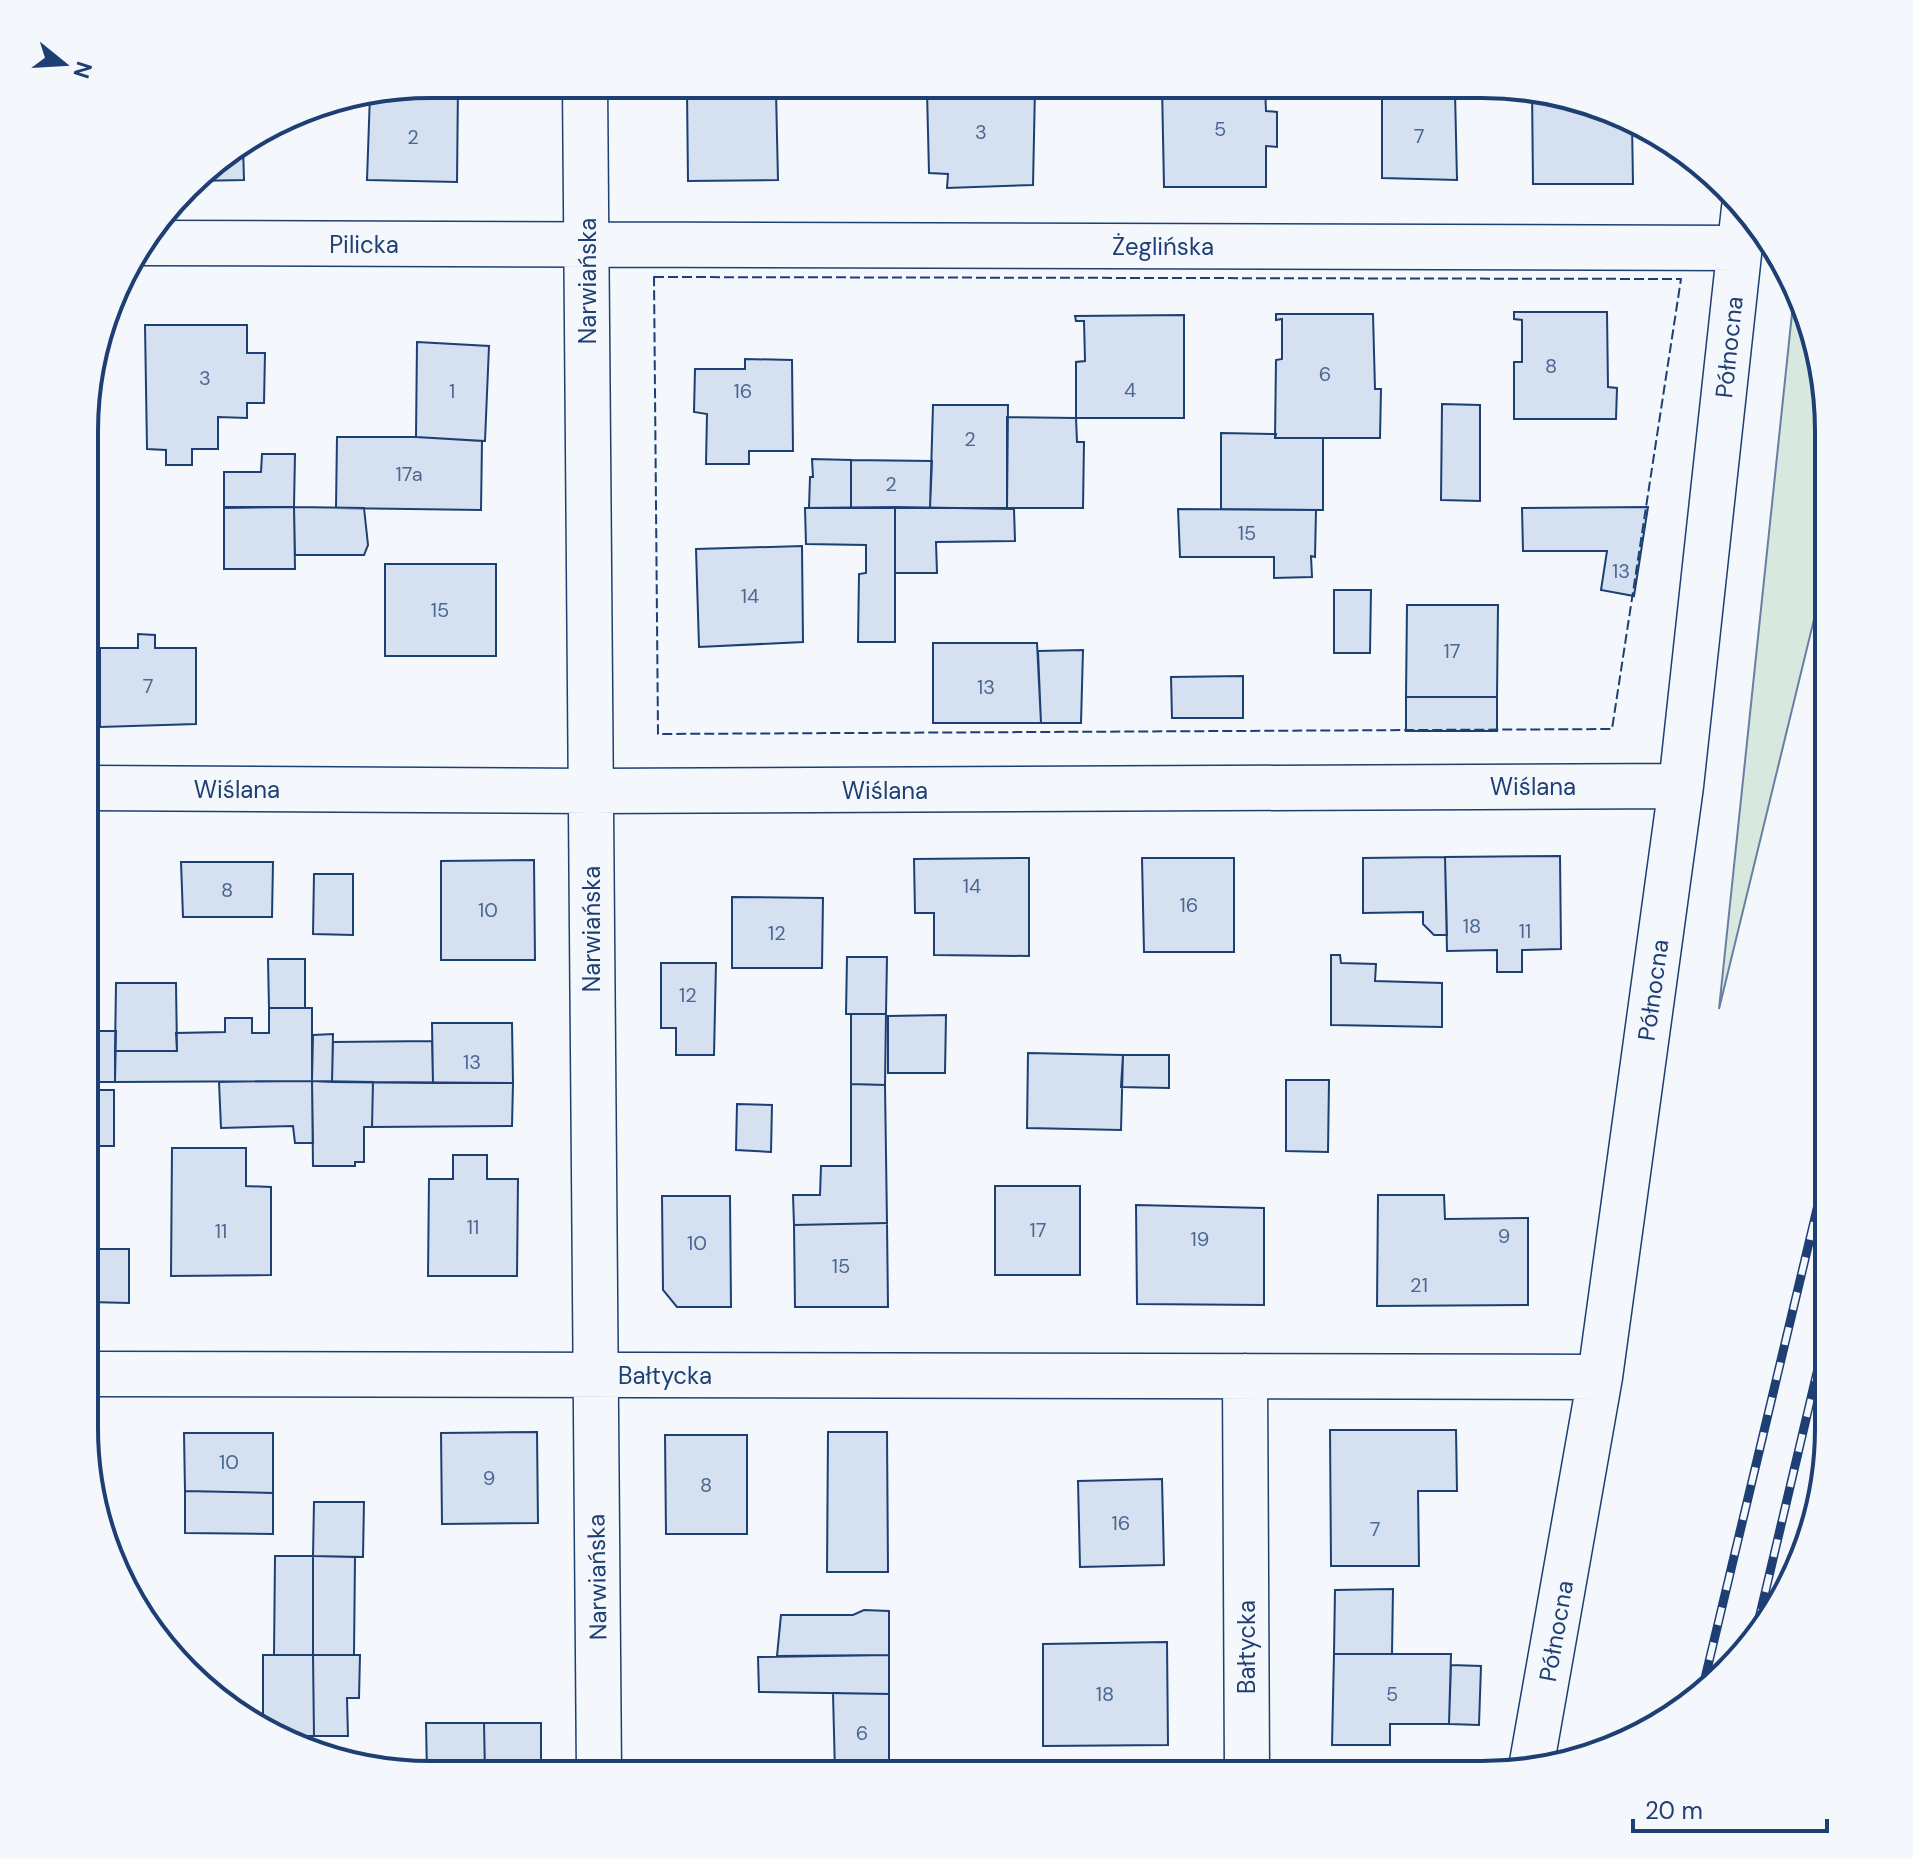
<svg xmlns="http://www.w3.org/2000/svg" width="1913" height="1859" font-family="'DM Sans',sans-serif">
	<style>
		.green { fill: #d7e8df; stroke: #687fa3; stroke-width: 2 }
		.building { fill: #d5e0f0; stroke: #1d3f73; stroke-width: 2 }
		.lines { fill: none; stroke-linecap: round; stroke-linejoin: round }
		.minor-casing { stroke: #1d3f73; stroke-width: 47 }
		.minor { stroke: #f4f7fb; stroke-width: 44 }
		.rail-casing { stroke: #1d3f73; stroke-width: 9 }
		.rail { stroke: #f4f7fb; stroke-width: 6; stroke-dasharray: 18; stroke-linecap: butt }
		.fence { stroke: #1d3f73; stroke-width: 2; stroke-dasharray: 10 4; stroke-linecap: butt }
		.labels { text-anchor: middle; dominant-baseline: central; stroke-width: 6; stroke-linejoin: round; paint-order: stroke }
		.number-label { font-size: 20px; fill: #4b6792 }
		.street-label { font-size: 24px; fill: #1d3f73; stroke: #f4f7fb }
		.rim { fill: none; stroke: #1d3f73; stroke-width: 4 }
	</style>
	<rect width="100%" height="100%" fill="#f4f7fb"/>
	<!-- green -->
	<path class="green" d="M 1795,285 L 1803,298 L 1828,408 L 1828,562 L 1719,1009 Z"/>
	<!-- building -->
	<path class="building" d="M 431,84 L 458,84 L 457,182 L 367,180 L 370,94 Z
		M 1162,86 L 1265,86 L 1266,111 L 1277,112 L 1277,147 L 1266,146 L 1266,187 L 1164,187 Z
		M 1035,88 L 1033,185 L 947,188 L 948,174 L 929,173 L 927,91 Z
		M 1532,88 L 1632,122 L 1633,184 L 1533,184 Z
		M 687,91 L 776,92 L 778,180 L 688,181 Z
		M 1382,93 L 1455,93 L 1457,180 L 1382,178 Z
		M 243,146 L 244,180 L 193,181 L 202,170 Z
		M 1514,312 L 1607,312 L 1608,387 L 1617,388 L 1616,419 L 1514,419 L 1514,362 L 1522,362 L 1522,320 L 1514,319 Z
		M 1276,314 L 1373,314 L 1375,389 L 1381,389 L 1380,438 L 1275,438 L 1276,360 L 1282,359 L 1282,319 L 1276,320 Z
		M 1184,315 L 1184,418 L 1076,418 L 1076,362 L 1085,361 L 1084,321 L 1076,321 L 1075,316 Z
		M 145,325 L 247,325 L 247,353 L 265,353 L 264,403 L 247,403 L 247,418 L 218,417 L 218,449 L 192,449 L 192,465 L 166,465 L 166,450 L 147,449 Z
		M 417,342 L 489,346 L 485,441 L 416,437 Z
		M 745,359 L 792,360 L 793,451 L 749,451 L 749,464 L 706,464 L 707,414 L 694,412 L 695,369 L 745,369 Z
		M 1442,404 L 1480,405 L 1480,501 L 1441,500 Z
		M 933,405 L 1008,405 L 1007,508 L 930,508 Z
		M 1007,417 L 1076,418 L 1077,442 L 1084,442 L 1083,508 L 1007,508 Z
		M 1221,433 L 1276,434 L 1275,438 L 1323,438 L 1323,510 L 1221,509 Z
		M 337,437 L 416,437 L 482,441 L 481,510 L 336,508 Z
		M 262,454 L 295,454 L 294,507 L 224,507 L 224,472 L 261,472 Z
		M 812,459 L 851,460 L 851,508 L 809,508 L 810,477 L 813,477 Z
		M 851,460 L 932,461 L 930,508 L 851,508 Z
		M 294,507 L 295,569 L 224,569 L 224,508 Z
		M 294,507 L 364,508 L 368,545 L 364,555 L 295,555 Z
		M 895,507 L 1014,509 L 1015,541 L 936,542 L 937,573 L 895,573 Z
		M 895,507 L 895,642 L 858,642 L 859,574 L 866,573 L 866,545 L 806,544 L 805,508 Z
		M 1648,507 L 1634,596 L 1601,590 L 1607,551 L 1523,551 L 1522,508 Z
		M 1178,509 L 1316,510 L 1315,557 L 1311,556 L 1312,577 L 1274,578 L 1274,557 L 1180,557 Z
		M 802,546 L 803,642 L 699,647 L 696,549 Z
		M 385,564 L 496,564 L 496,656 L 385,656 Z
		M 1334,590 L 1371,590 L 1370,653 L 1334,653 Z
		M 1407,605 L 1498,605 L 1497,697 L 1406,697 Z
		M 138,634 L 155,635 L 155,648 L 196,648 L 196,724 L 100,727 L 100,648 L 138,648 Z
		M 933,643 L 1037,643 L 1041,723 L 933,723 Z
		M 1083,650 L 1081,723 L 1041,723 L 1038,651 Z
		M 1243,676 L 1243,718 L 1172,718 L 1171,677 Z
		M 1406,697 L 1497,697 L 1497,731 L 1406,731 Z
		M 1560,856 L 1561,949 L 1522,950 L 1522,972 L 1497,972 L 1497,950 L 1447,951 L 1445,857 Z
		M 1445,857 L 1447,935 L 1434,935 L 1423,924 L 1423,912 L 1363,913 L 1363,858 Z
		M 1029,858 L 1029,956 L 934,955 L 934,913 L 915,913 L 914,859 Z
		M 1142,858 L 1234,858 L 1234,952 L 1144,952 Z
		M 534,860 L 535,960 L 441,960 L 441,861 Z
		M 181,862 L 273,862 L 272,917 L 183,917 Z
		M 314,874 L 353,874 L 353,935 L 313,934 Z
		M 732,897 L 823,898 L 822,968 L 732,968 Z
		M 1331,955 L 1340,955 L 1341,963 L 1376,964 L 1375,981 L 1442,983 L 1442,1027 L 1331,1025 Z
		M 847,957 L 887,957 L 886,1014 L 846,1014 Z
		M 268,959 L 305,959 L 305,1008 L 269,1008 Z
		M 661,963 L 716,963 L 714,1055 L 676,1055 L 676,1028 L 661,1028 Z
		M 116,983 L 176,983 L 177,1051 L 115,1051 Z
		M 269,1008 L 312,1008 L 312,1081 L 115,1082 L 115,1051 L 177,1051 L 176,1033 L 225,1032 L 225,1018 L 252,1018 L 252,1033 L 269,1033 Z
		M 851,1014 L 886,1014 L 885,1085 L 851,1084 Z
		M 946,1015 L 945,1073 L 888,1073 L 888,1016 Z
		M 432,1023 L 512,1023 L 513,1083 L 433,1083 Z
		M 87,1031 L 116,1031 L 115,1082 L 87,1082 Z
		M 333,1034 L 332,1082 L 312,1081 L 313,1035 Z
		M 432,1041 L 433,1083 L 332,1082 L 333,1042 Z
		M 1028,1053 L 1123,1055 L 1121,1130 L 1027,1128 Z
		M 1123,1055 L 1169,1055 L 1169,1088 L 1121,1087 Z
		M 1286,1080 L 1329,1080 L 1328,1152 L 1286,1151 Z
		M 312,1081 L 373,1082 L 372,1127 L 364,1127 L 364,1162 L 355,1162 L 355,1166 L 313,1166 Z
		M 312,1081 L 313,1143 L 295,1143 L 293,1126 L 221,1128 L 219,1082 Z
		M 373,1082 L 513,1083 L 512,1126 L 372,1127 Z
		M 851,1084 L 885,1085 L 887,1223 L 794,1225 L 793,1195 L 820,1195 L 821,1166 L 851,1166 Z
		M 87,1090 L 114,1090 L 114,1146 L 86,1146 Z
		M 737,1104 L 772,1105 L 771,1152 L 736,1150 Z
		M 172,1148 L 246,1148 L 246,1186 L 271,1187 L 271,1275 L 171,1276 Z
		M 453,1155 L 487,1155 L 487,1179 L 518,1179 L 517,1276 L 428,1276 L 429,1179 L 453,1179 Z
		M 995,1186 L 1080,1186 L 1080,1275 L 995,1275 Z
		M 1378,1195 L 1444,1195 L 1445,1219 L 1528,1218 L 1528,1305 L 1377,1306 Z
		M 662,1196 L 730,1196 L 731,1307 L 677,1307 L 663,1290 Z
		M 1136,1205 L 1264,1208 L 1264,1305 L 1137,1304 Z
		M 887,1223 L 888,1307 L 795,1307 L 794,1225 Z
		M 91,1249 L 129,1249 L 129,1303 L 90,1302 Z
		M 1330,1430 L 1456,1430 L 1457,1491 L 1418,1491 L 1419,1566 L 1331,1566 Z
		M 537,1432 L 538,1523 L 442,1524 L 441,1433 Z
		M 828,1432 L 887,1432 L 888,1572 L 827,1572 Z
		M 184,1433 L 273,1433 L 273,1493 L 185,1491 Z
		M 665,1435 L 747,1435 L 747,1534 L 666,1534 Z
		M 1162,1479 L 1164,1565 L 1080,1567 L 1078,1481 Z
		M 185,1491 L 273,1493 L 273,1534 L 185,1533 Z
		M 314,1502 L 364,1502 L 363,1557 L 313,1556 Z
		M 275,1556 L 313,1556 L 313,1655 L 274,1655 Z
		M 313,1556 L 355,1557 L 354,1655 L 313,1655 Z
		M 1393,1589 L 1392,1654 L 1334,1654 L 1335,1590 Z
		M 864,1610 L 889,1611 L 889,1655 L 777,1656 L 781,1615 L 853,1615 Z
		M 1167,1642 L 1168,1745 L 1043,1746 L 1043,1644 Z
		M 1334,1654 L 1451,1654 L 1449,1724 L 1390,1724 L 1390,1745 L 1332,1745 Z
		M 263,1655 L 313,1655 L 314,1736 L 273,1736 L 263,1728 Z
		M 313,1655 L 360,1655 L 359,1698 L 347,1698 L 348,1736 L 314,1736 Z
		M 889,1655 L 889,1694 L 759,1692 L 758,1657 Z
		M 1451,1665 L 1481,1666 L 1479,1725 L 1449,1724 Z
		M 833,1693 L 889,1694 L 889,1773 L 835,1773 Z
		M 426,1723 L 484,1723 L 485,1774 L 427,1774 Z
		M 484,1723 L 541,1723 L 541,1774 L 485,1774 Z
		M 666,1760 L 772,1761 L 772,1774 L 666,1774 Z
		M 835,1773 L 889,1773 L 889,1774 L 835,1774 Z"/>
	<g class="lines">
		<!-- minor casing -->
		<g class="minor-casing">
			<path id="minor" d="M 585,84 L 599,1774
				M 142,243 L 1740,248
				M 88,788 L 590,791 L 1681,786
				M 85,1374 L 1600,1377
				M 1245,1376 L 1247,1774
				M 1531,1768 L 1600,1377 L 1681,786 L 1744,208"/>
		</g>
		<!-- minor -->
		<use href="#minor" class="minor"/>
		<!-- rail casing -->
		<g class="rail-casing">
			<path id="rail" d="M 1757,1627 L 1828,1326
				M 1701,1695 L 1828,1163"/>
		</g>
		<!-- rail -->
		<use href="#rail" class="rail"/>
		<!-- fence -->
		<path class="fence" d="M 654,277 L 1681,279 L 1612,729 L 658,734 Z"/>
	</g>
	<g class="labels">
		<!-- number labels -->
		<g class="number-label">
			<text x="1220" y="129">5</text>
			<text x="981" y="132">3</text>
			<text x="1419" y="136">7</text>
			<text x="413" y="137">2</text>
			<text x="1551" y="366">8</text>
			<text x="1325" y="374">6</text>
			<text x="205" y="378">3</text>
			<text x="1130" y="390">4</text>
			<text x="452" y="391">1</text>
			<text x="743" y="391">16</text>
			<text x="970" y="439">2</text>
			<text x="409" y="474">17a</text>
			<text x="891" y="484">2</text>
			<text x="1247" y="533">15</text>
			<text x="1621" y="571">13</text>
			<text x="750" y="596">14</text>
			<text x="440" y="610">15</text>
			<text x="1452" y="651">17</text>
			<text x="148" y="686">7</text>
			<text x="986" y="687">13</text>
			<text x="972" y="886">14</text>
			<text x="227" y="890">8</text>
			<text x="1189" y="905">16</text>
			<text x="488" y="910">10</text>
			<text x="1472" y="926">18</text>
			<text x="1525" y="931">11</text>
			<text x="777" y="933">12</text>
			<text x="688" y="995">12</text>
			<text x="472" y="1062">13</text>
			<text x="473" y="1227">11</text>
			<text x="1038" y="1230">17</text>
			<text x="221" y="1231">11</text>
			<text x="1504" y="1236">9</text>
			<text x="1200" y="1239">19</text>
			<text x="697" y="1243">10</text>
			<text x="841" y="1266">15</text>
			<text x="1419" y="1285">21</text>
			<text x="229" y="1462">10</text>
			<text x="489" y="1478">9</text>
			<text x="706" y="1485">8</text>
			<text x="1121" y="1523">16</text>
			<text x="1375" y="1529">7</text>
			<text x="1105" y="1694">18</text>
			<text x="1392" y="1694">5</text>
			<text x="862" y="1733">6</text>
		</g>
		<!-- street labels -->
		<g class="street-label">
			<text x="364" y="244">Pilicka</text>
			<text x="1163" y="246">Żeglińska</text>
			<text transform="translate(587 281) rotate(-90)">Narwiańska</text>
			<text transform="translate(1729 347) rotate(-84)">Północna</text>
			<text x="1533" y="786">Wiślana</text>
			<text x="237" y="789">Wiślana</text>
			<text x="885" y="790">Wiślana</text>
			<text transform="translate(591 929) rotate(-90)">Narwiańska</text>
			<text transform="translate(1653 990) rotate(-82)">Północna</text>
			<text x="665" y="1375">Bałtycka</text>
			<text transform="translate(597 1577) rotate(-91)">Narwiańska</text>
			<text transform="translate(1556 1631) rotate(-80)">Północna</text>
			<text transform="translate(1246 1647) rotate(-90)">Bałtycka</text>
		</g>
	</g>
	<!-- crop -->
	<path d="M0 0H1913V1859H0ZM431 98H1482A333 333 0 0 1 1815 431V1428A333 333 0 0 1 1482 1761H431A333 333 0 0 1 98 1428V431A333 333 0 0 1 431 98Z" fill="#f4f7fb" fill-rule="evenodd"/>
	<path class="rim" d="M431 98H1482A333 333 0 0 1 1815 431V1428A333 333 0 0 1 1482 1761H431A333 333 0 0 1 98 1428V431A333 333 0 0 1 431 98Z"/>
	<!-- north arrow -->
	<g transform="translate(64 64) rotate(108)" stroke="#f4f7fb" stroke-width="6" paint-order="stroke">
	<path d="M0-6L14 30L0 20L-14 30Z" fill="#1d3f73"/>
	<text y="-12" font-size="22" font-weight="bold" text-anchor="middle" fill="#1d3f73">N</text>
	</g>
	<!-- scale -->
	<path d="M1633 1819v12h194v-12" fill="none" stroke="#1d3f73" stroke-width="4"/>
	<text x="1645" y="1819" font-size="24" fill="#1d3f73" stroke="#f4f7fb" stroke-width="6" paint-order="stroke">20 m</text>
</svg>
